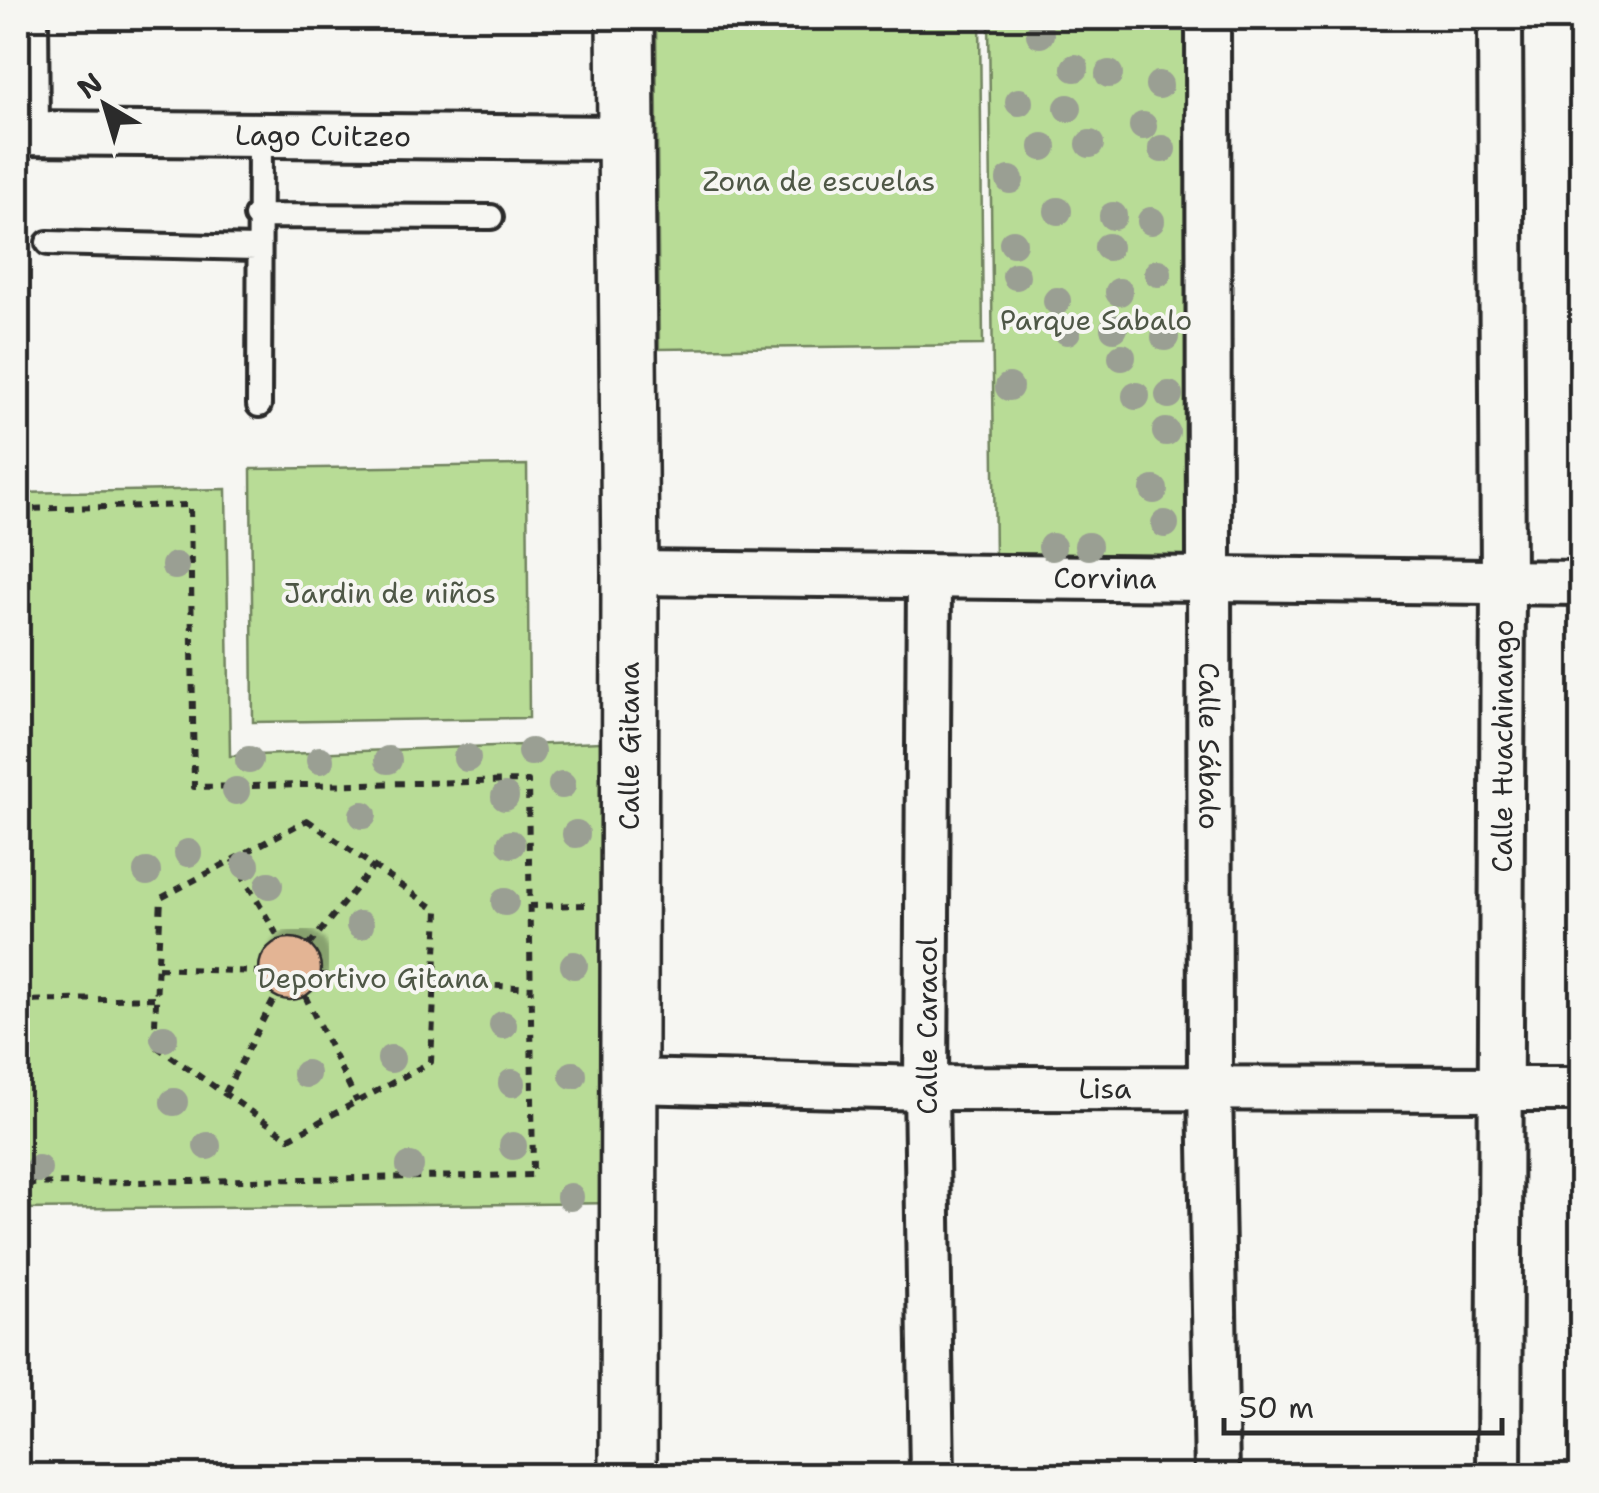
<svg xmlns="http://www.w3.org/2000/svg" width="1599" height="1493" font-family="'Shantell Sans',sans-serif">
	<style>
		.green { fill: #b8dc96; stroke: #728460; stroke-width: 2.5 }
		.building { fill: #e3b494; stroke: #2b2b2b; stroke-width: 2.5; filter: url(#shadow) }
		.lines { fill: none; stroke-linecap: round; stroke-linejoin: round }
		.lane-casing { stroke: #2b2b2b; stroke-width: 30 }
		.street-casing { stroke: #2b2b2b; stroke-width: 50 }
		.secondary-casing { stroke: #2b2b2b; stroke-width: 62 }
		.path { stroke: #2b2b2b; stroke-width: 6; stroke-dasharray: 8 8; stroke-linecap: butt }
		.lane { stroke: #f6f6f2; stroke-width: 22 }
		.street { stroke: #f6f6f2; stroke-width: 42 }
		.secondary { stroke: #f6f6f2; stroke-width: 55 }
		.tree { fill: #9a9f93 }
		.labels { text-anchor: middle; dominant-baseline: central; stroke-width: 8; stroke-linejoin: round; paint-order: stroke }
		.street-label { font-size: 28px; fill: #2b2b2b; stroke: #f6f6f2 }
		.park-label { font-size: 28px; fill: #4e5746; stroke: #f6f6f2 }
	</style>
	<defs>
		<filter id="shadow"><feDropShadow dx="9" dy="-9" stdDeviation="2.5" flood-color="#0004"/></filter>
	</defs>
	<rect width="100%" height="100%" fill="#f6f6f2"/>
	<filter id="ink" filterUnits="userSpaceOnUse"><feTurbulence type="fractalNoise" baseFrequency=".01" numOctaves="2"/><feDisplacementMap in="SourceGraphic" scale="20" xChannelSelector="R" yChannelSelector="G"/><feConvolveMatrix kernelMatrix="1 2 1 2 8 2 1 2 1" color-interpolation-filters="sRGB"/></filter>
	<g filter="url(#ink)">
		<!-- green -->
		<path class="green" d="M 656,18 L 980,18 L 983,345 L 659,349 Z
			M 989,18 L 1197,18 L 1202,557 L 995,560 Z
			M 527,465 L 529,718 L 253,722 L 251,469 Z
			M 226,489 L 230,756 L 627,741 L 628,1203 L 18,1209 L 18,493 Z"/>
		<!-- building -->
		<path class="building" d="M259 969a31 31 0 1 1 62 0a31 31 0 1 1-62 0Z"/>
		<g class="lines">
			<!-- lane casing -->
			<g class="lane-casing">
				<path id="lane" d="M 256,216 L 491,217
					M 48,243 L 256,248
					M 259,405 L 260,133"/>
			</g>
			<!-- street casing -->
			<g class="street-casing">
				<g id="street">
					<path d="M 26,18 L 27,132"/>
					<path id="s1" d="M 1208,18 L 1210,1087 L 1217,1476"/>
					<path id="s2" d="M 18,133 L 627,138"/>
					<path id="s3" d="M 630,573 L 1582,583"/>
					<path d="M 929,577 L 926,1088 L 932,1476"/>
					<path id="s4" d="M 630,1081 L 926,1088 L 1582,1089"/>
					<path id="s5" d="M 1499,1476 L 1503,581 L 1500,18"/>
				</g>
			</g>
			<!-- secondary casing -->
			<g class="secondary-casing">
				<path id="secondary" d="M 625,18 L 630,573 L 628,1476"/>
			</g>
			<!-- path -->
			<path class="path" d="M 18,509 L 190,505 L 194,787 L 528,781 L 533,1175 L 18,1184
				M 307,820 L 438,911 L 431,1062 L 289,1138 L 154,1045 L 161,898 Z
				M 233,859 L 280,940
				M 529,906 L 588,905
				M 309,945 L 374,866
				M 158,968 L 259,972
				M 320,975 L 530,988
				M 305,996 L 357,1102
				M 18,1001 L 156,998
				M 225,1093 L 275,997"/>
			<!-- lane -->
			<use href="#lane" class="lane"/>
			<!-- street -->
			<use href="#street" class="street"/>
			<!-- secondary -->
			<use href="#secondary" class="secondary"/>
		</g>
		<!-- trees -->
		<g class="tree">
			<circle cx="1040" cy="34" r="14"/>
			<circle cx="1075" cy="68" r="14"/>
			<circle cx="1109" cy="74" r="14"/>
			<circle cx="1159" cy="85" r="14"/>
			<circle cx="1019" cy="102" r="14"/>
			<circle cx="1068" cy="108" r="14"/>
			<circle cx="1143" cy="126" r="14"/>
			<circle cx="1090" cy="144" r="14"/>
			<circle cx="1043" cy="147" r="14"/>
			<circle cx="1162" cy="149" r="14"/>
			<circle cx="1010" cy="180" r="14"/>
			<circle cx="1058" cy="211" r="14"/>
			<circle cx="1113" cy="216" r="14"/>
			<circle cx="1151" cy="221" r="14"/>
			<circle cx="1013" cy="243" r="14"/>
			<circle cx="1108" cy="247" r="14"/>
			<circle cx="1158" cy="273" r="14"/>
			<circle cx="1016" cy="276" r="14"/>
			<circle cx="1119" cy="292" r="14"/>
			<circle cx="1057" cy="301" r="14"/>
			<circle cx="1114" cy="328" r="14"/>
			<circle cx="1067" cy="331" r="14"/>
			<circle cx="1165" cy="337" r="14"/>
			<circle cx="1122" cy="357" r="14"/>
			<circle cx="1009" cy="387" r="14"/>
			<circle cx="1169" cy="395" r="14"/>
			<circle cx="1136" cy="396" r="14"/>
			<circle cx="1166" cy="432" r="14"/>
			<circle cx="1154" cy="490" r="14"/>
			<circle cx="1165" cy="524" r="14"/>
			<circle cx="1088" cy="546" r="14"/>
			<circle cx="1052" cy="547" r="14"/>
			<circle cx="175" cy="566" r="14"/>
			<circle cx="531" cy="752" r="14"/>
			<circle cx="467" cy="758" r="14"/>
			<circle cx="249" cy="760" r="14"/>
			<circle cx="320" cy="760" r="14"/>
			<circle cx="388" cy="760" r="14"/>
			<circle cx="562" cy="785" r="14"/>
			<circle cx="236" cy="791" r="14"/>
			<circle cx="505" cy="797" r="14"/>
			<circle cx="363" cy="815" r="14"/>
			<circle cx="576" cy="834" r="14"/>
			<circle cx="511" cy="844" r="14"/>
			<circle cx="188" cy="853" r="14"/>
			<circle cx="246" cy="865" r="14"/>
			<circle cx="147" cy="872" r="14"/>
			<circle cx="269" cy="885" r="14"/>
			<circle cx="505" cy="902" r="14"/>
			<circle cx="360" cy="925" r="14"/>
			<circle cx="574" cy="965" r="14"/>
			<circle cx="503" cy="1025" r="14"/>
			<circle cx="164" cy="1038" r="14"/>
			<circle cx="391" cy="1059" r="14"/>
			<circle cx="306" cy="1074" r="14"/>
			<circle cx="573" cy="1075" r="14"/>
			<circle cx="512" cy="1083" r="14"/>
			<circle cx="174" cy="1102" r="14"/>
			<circle cx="207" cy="1146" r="14"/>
			<circle cx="513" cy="1146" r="14"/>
			<circle cx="410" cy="1166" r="14"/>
			<circle cx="38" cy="1169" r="14"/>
			<circle cx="570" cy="1197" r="14"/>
		</g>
	</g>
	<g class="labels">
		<!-- street labels -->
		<g class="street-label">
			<text stroke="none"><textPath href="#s2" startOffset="305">Lago Cuitzeo</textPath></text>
			<text stroke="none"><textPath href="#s3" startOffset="475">Corvina</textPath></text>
			<text transform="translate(629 746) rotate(-90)">Calle Gitana</text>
			<text stroke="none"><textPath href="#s5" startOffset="730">Calle Huachinango</textPath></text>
			<text stroke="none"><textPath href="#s1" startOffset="728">Calle Sábalo</textPath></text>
			<text transform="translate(927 1026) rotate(-90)">Calle Caracol</text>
			<text stroke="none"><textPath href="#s4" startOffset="475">Lisa</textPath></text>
		</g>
		<!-- park labels -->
		<g class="park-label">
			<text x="819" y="181">Zona de escuelas</text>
			<text x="1096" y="320">Parque Sabalo</text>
			<text x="390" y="593">Jardin de niños</text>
			<text x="373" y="978">Deportivo Gitana</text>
		</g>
	</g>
	<!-- margin -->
	<rect width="1599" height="1493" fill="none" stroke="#f6f6f2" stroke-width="60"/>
	<rect x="30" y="30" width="1539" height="1433" fill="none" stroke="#2b2b2b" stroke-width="4" filter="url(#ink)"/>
	<!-- north arrow -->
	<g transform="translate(105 105) rotate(322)" stroke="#f6f6f2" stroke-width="8" paint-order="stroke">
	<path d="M0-8L18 38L0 25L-18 38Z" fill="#2b2b2b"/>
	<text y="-15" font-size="28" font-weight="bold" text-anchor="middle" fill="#2b2b2b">N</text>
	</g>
	<!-- scale -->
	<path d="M1224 1418v15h278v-15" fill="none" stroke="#2b2b2b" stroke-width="5"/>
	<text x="1239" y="1418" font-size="30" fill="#2b2b2b" stroke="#f6f6f2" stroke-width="8" paint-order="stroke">50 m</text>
</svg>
